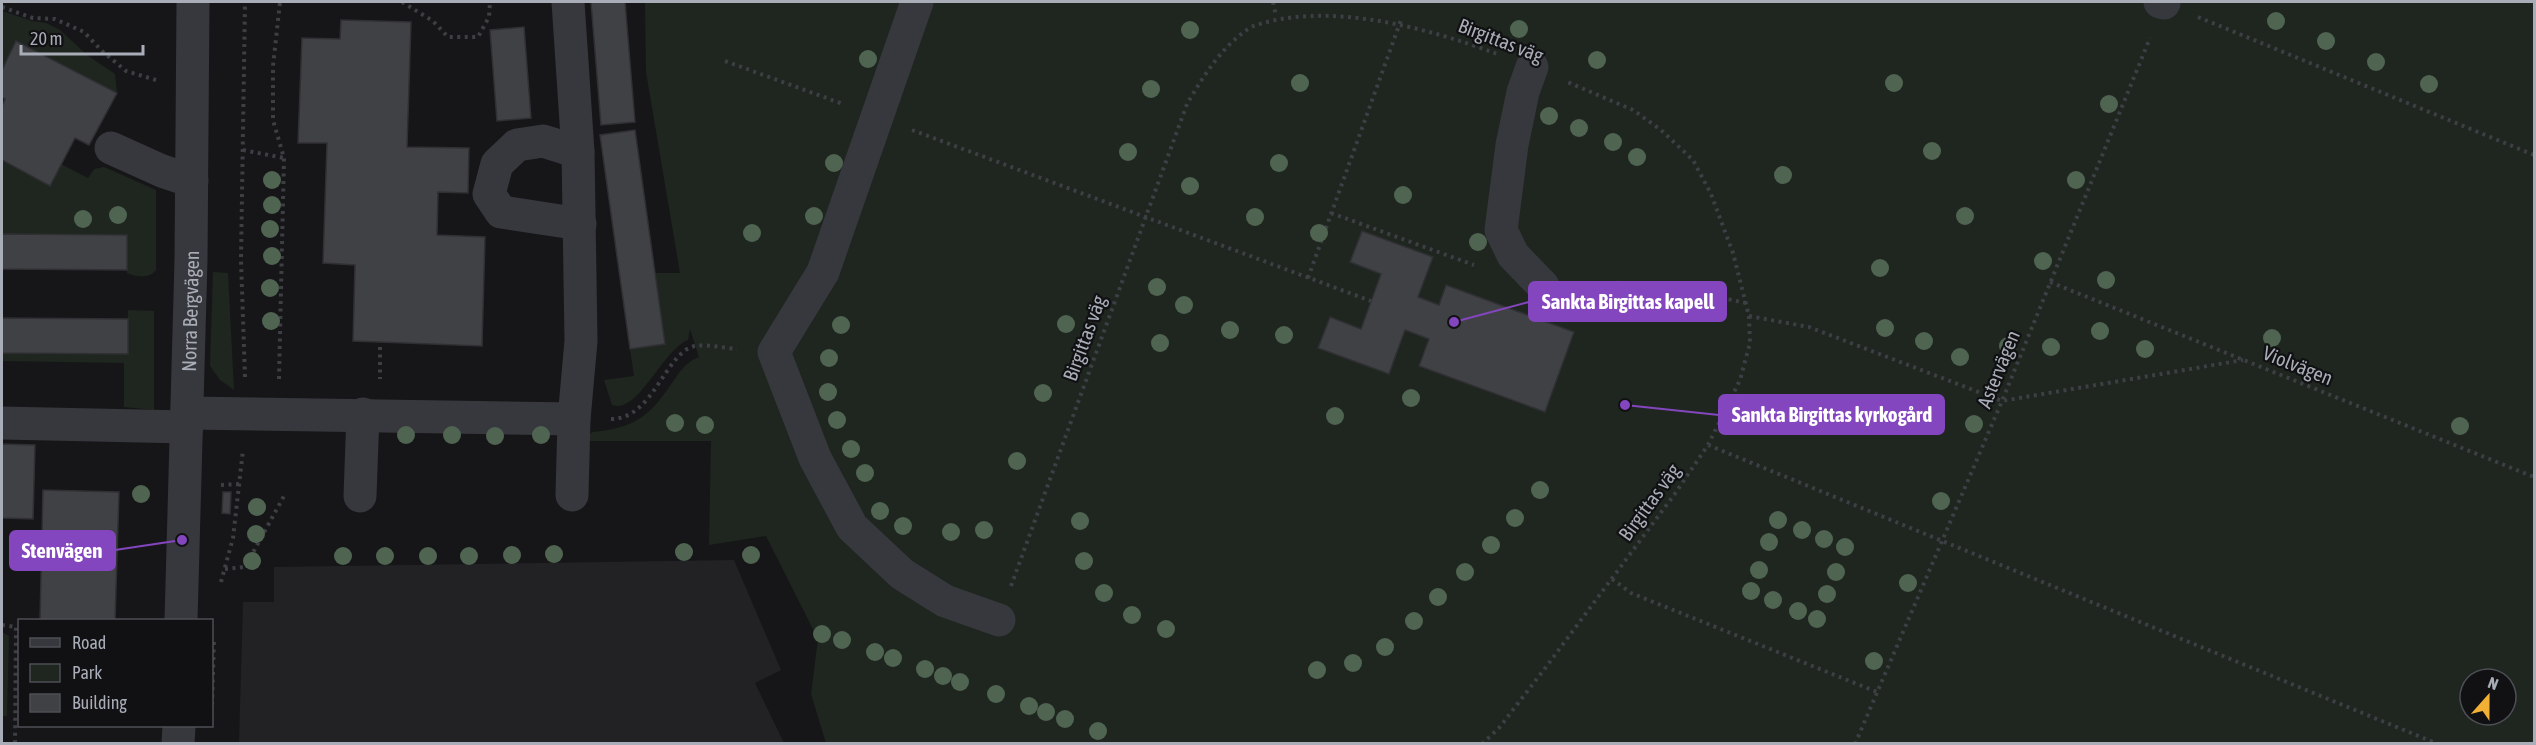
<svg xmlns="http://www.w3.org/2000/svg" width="2536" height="745" font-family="'Asap Condensed',sans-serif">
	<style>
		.built { fill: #222225 }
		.green { fill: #1e261f; fill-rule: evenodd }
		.building { fill: #404145; stroke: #303034; stroke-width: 1.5 }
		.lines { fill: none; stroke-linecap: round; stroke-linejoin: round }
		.path { stroke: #3d3f44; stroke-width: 4; stroke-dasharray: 3 4.5; stroke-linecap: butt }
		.minor { stroke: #37383d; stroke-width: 33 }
		.tree { fill: #506452 }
		.labels { text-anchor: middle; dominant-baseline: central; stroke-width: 4.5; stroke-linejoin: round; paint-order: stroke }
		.street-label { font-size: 20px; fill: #a8adb8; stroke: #111113 }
		.leader { fill: none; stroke: #8446be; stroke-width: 2 }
		.callout-dot { fill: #8446be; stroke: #111113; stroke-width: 2 }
		.callout { fill: #8446be; stroke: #8446be; stroke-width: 2 }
		.callout-label { font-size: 21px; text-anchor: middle; font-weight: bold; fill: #fff }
	</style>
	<rect width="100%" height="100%" fill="#161618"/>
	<!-- built -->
	<path class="built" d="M 734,560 L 781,670 L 755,683 L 784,743 L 239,743 L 243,602 L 274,602 L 274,567 Z"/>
	<!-- green -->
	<path class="green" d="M 645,2 L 2534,2 L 2534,743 L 826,743 L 811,694 L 818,639 L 766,536 L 709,545 L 711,441 L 588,441 L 588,437 L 592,432 C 634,428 649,417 672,383 C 680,371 686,362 699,357 L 690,329 L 688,340 C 663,349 638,415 612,405 L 604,380 L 634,376 L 630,349 L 665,344 L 655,273 L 680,273 L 646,72 ZM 2470,679 L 2506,679 L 2506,715 L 2470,715 Z
		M 2,11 L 32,21 L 46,23 L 60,30 L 87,55 L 115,74 L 117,93 L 17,41 L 2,70 Z
		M 2,161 L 50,186 L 61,164 L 88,178 L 94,169 L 104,167 L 156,190 L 156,270 C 150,279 136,277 127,273 L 127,235 L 2,234 Z
		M 213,272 L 228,273 L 234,390 L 220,380 L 210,366 Z
		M 128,310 L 154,311 L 154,410 L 124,407 L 124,363 L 2,361 L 2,353 L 127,354 Z
		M 2,632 L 9,636 L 7,716 L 2,716 Z"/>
	<!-- building -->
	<path class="building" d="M 591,2 L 625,2 L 635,122 L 601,125 Z
		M 341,20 L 411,22 L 407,147 L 469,148 L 468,193 L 438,192 L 437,235 L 485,237 L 482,346 L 353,341 L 355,265 L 323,263 L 327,143 L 298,143 L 302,38 L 340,39 Z
		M 524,27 L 531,118 L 497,121 L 490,30 Z
		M 16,41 L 117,93 L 89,145 L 75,138 L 50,186 L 2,160 L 2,106 L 5,99 L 2,97 L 2,70 Z
		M 635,130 L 665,344 L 630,349 L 600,135 Z
		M 1362,231 L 1433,257 L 1418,297 L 1439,305 L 1446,285 L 1574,332 L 1545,412 L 1419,366 L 1429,339 L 1405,330 L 1389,374 L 1318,348 L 1330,317 L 1361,329 L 1381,274 L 1350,262 Z
		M 2,234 L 127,235 L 127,270 L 2,269 Z
		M 2,318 L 128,319 L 128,354 L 2,353 Z
		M 2,444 L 35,445 L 33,519 L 2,518 Z
		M 43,490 L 119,492 L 115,620 L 40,620 Z
		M 223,492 L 231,492 L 230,514 L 222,513 Z"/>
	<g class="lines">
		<!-- path -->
		<path class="path" d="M 402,2 L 433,21 L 448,37 L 478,37 L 489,17 L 490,2
			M 1273,2 L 1276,16
			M 2,7 L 33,18 L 55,19 L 84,32 L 102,51 L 126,71 L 156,80
			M 2198,17 L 2534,155
			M 725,61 L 843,104
			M 912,130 L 1371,301
			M 243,150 L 284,158
			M 1331,213 L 1474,265
			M 1308,278 L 1401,20
			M 2050,282 L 2534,477
			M 1580,286 C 1635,276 1693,292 1746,303
			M 1749,316 L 1809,327 L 2002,401 L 2243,360
			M 380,347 L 380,379
			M 245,377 L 241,260 L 245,2
			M 279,379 L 284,158 L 273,120 L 273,66 L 280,2
			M 611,419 C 654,419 665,352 695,346 C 707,344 724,348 737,349
			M 1708,445 L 2438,744
			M 221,485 L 239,484
			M 225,569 L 245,567 L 284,496
			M 1612,579 L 1631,593 L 1877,692
			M 221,582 L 233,538 L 243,450
			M 1011,586 L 1187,104 C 1204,75 1222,46 1251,27 C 1323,0 1426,27 1497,54
			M 2,625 L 16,627 L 15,744
			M 212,705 L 214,639
			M 1482,744 L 1499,728 L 1546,667 L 1674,495 L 1708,445 L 1740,380 L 1750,343 L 1749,316 L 1733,253 L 1711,194 L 1693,160 L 1661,130 L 1633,110 L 1565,81
			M 1855,744 L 2002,401 L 2150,38"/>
		<!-- minor -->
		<g class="minor">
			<path d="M 568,2 L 578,152 L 581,341 L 574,419 L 572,495"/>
			<path d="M 917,2 L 823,272 L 774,352 L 815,458 L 852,527 L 902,574 L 945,601 L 999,620"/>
			<path d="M 2160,2 L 2164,3"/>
			<path d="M 1532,67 L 1523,92 L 1512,145 L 1501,230 L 1513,255 L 1543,286"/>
			<path d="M 111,148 L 162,171 L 192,181"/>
			<path d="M 578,152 L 543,141 L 517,145 L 497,164 L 489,194 L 501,212 L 580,224"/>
			<path d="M 187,413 L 574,419"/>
			<path d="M 2,423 L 187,427"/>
			<path d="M 360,496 L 363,414"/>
			<path id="s1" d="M 181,620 L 191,260 L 193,2"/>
			<path d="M 178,744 L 179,726"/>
		</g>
	</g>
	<!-- trees -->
	<g class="tree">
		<circle cx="2276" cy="21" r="9"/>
		<circle cx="1519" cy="29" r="9"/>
		<circle cx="1190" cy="30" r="9"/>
		<circle cx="2326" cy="41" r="9"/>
		<circle cx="868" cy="59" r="9"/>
		<circle cx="1597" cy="60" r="9"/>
		<circle cx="2376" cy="62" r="9"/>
		<circle cx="1300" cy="83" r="9"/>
		<circle cx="1894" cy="83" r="9"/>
		<circle cx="2429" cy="84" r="9"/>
		<circle cx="1151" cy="89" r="9"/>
		<circle cx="2109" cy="104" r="9"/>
		<circle cx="1549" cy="116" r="9"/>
		<circle cx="1579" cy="128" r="9"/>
		<circle cx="1613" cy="142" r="9"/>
		<circle cx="1932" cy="151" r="9"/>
		<circle cx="1128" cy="152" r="9"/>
		<circle cx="1637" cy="157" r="9"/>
		<circle cx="834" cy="163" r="9"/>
		<circle cx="1279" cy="163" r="9"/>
		<circle cx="1783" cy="175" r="9"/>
		<circle cx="272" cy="180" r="9"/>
		<circle cx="2076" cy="180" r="9"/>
		<circle cx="1190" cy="186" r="9"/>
		<circle cx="1403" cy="195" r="9"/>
		<circle cx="272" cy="205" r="9"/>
		<circle cx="118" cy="215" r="9"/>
		<circle cx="814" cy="216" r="9"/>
		<circle cx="1965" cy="216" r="9"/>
		<circle cx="1255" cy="217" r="9"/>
		<circle cx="83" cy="219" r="9"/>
		<circle cx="270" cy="229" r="9"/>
		<circle cx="752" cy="233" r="9"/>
		<circle cx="1319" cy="233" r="9"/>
		<circle cx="1478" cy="242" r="9"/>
		<circle cx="272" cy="256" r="9"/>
		<circle cx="2043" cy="261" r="9"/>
		<circle cx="1880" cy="268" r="9"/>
		<circle cx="2106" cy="280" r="9"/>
		<circle cx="1157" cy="287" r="9"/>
		<circle cx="270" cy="288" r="9"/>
		<circle cx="1184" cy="305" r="9"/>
		<circle cx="271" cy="321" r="9"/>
		<circle cx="1066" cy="324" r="9"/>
		<circle cx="841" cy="325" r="9"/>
		<circle cx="1885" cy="328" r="9"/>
		<circle cx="1230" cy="330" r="9"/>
		<circle cx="2100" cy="331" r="9"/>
		<circle cx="1284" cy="335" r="9"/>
		<circle cx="2272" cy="338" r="9"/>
		<circle cx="1924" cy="341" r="9"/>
		<circle cx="1160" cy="343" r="9"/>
		<circle cx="2008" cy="346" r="9"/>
		<circle cx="2051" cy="347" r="9"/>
		<circle cx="2145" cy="349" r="9"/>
		<circle cx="1960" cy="357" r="9"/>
		<circle cx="829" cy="358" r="9"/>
		<circle cx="828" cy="392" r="9"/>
		<circle cx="1043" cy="393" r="9"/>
		<circle cx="1411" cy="398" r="9"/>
		<circle cx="1335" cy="416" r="9"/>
		<circle cx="837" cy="420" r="9"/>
		<circle cx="675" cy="423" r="9"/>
		<circle cx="1974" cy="424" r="9"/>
		<circle cx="705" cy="425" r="9"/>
		<circle cx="2460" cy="426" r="9"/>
		<circle cx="406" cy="435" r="9"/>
		<circle cx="452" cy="435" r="9"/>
		<circle cx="541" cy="435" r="9"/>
		<circle cx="495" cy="436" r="9"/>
		<circle cx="851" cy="449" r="9"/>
		<circle cx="1017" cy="461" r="9"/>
		<circle cx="865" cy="473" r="9"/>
		<circle cx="1540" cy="490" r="9"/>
		<circle cx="141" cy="494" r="9"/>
		<circle cx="1941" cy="501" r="9"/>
		<circle cx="257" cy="507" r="9"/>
		<circle cx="880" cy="511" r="9"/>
		<circle cx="1515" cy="518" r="9"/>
		<circle cx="1778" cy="520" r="9"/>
		<circle cx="1080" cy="521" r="9"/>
		<circle cx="903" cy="526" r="9"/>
		<circle cx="984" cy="530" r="9"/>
		<circle cx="1802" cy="530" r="9"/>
		<circle cx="951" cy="532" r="9"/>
		<circle cx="256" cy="534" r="9"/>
		<circle cx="1824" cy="539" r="9"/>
		<circle cx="1769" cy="542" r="9"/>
		<circle cx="1491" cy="545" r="9"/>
		<circle cx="1845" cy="547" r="9"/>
		<circle cx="684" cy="552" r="9"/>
		<circle cx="554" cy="554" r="9"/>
		<circle cx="512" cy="555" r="9"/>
		<circle cx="751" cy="555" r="9"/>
		<circle cx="343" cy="556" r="9"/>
		<circle cx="385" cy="556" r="9"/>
		<circle cx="428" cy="556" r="9"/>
		<circle cx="469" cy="556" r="9"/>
		<circle cx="252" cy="561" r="9"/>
		<circle cx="1084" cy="561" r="9"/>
		<circle cx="1759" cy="570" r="9"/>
		<circle cx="1465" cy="572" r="9"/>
		<circle cx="1836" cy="572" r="9"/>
		<circle cx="1908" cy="583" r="9"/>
		<circle cx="1751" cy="591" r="9"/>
		<circle cx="1104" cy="593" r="9"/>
		<circle cx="1827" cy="594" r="9"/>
		<circle cx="1438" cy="597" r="9"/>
		<circle cx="1773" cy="600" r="9"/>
		<circle cx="1798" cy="611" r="9"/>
		<circle cx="1132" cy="615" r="9"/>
		<circle cx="1817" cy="619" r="9"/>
		<circle cx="1414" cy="621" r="9"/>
		<circle cx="1166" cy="629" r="9"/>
		<circle cx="822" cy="634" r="9"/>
		<circle cx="842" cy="640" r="9"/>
		<circle cx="1385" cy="647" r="9"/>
		<circle cx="875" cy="652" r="9"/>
		<circle cx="893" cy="658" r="9"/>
		<circle cx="1874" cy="661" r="9"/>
		<circle cx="1353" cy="663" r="9"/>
		<circle cx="925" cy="669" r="9"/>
		<circle cx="1317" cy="670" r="9"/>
		<circle cx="943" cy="676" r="9"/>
		<circle cx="960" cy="682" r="9"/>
		<circle cx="996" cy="694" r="9"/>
		<circle cx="1029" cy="706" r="9"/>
		<circle cx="1046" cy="712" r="9"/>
		<circle cx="1065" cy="719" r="9"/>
		<circle cx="1098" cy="731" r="9"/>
	</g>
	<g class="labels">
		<!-- street labels -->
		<g class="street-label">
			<text transform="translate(1501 40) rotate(21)">Birgittas väg</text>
			<text stroke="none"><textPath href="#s1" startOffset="309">Norra Bergvägen</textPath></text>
			<text transform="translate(1084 338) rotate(-70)">Birgittas väg</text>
			<text transform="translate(2298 365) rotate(22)">Violvägen</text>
			<text transform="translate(1998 369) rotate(-68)">Astervägen</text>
			<text transform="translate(1649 502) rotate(-54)">Birgittas väg</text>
		</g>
	</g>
	<!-- callouts -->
	<path class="leader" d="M1454 322L1529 302M1625 405L1719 415M182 540L115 550"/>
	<g class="callout-dot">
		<circle cx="1454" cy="322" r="6"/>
		<circle cx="1625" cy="405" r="6"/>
		<circle cx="182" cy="540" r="6"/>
	</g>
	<g class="callout">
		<rect x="1529" y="282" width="197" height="39" rx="6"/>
		<rect x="1719" y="395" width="225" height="39" rx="6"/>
		<rect x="10" y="531" width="105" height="39" rx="6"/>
	</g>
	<g class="callout-label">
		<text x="1628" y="309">Sankta Birgittas kapell</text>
		<text x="1832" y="422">Sankta Birgittas kyrkogård</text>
		<text x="62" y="558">Stenvägen</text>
	</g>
	<!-- border -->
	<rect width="2536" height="745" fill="none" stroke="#a8adb8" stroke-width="6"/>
	<!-- legend -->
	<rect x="18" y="619" width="195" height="108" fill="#111113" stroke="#4d4f55" stroke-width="1.5"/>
	<rect x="30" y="638" width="30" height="9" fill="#37383d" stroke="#4d4f55" stroke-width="1.5"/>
	<text x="72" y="649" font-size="18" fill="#a8adb8">Road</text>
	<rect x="30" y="664" width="30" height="18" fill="#1e261f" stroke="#4d4f55" stroke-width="1.5"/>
	<text x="72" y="679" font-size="18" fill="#a8adb8">Park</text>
	<rect x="30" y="694" width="30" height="18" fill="#404145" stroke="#4d4f55" stroke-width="1.5"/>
	<text x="72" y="709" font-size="18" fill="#a8adb8">Building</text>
	<!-- north arrow -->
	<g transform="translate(2488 697) rotate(21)"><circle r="28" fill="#111113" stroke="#4d4f55" stroke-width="1.5"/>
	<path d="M0-4.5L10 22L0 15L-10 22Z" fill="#f2b134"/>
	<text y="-9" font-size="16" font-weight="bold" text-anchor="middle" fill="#a8adb8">N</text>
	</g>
	<!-- scale -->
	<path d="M21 45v9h122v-9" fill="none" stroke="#a8adb8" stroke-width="3"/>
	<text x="30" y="45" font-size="18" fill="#a8adb8" stroke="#111113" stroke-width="4.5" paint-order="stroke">20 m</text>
</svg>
